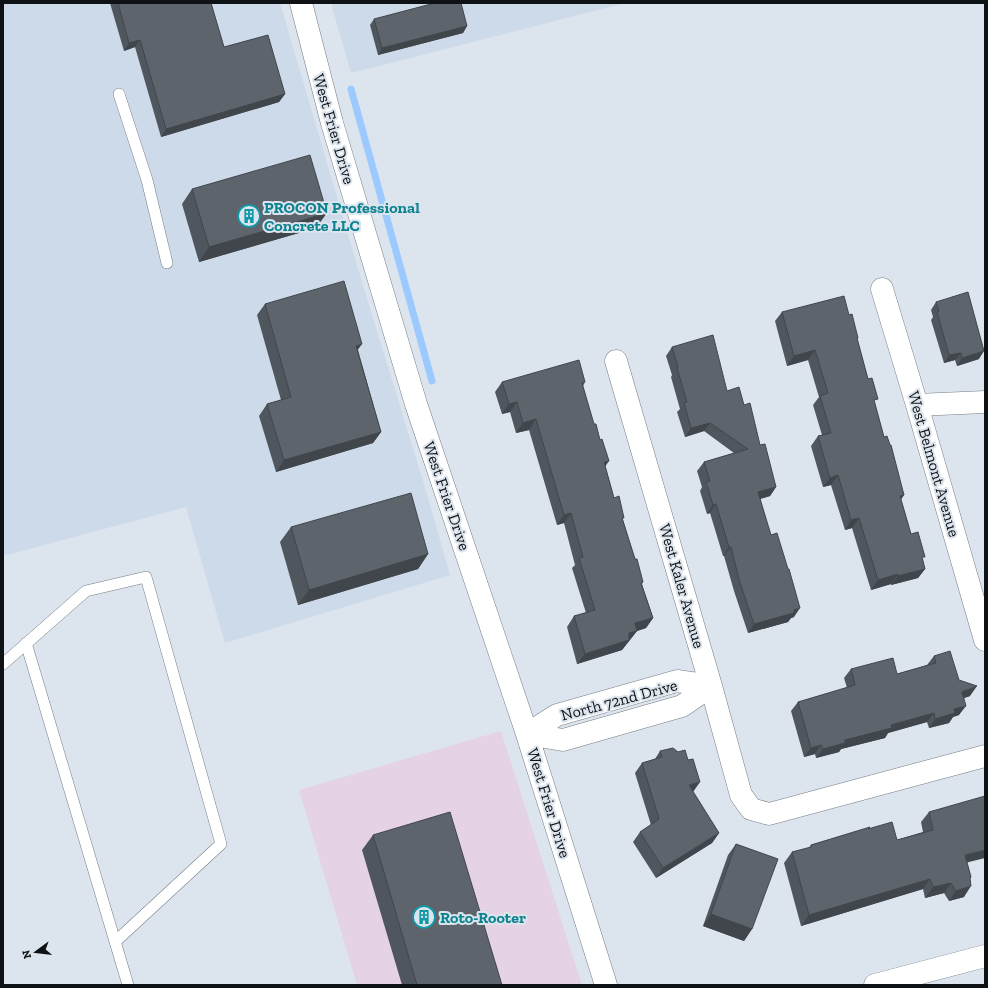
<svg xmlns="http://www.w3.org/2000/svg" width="988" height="988" font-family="'Zilla Slab',serif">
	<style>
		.commercial { fill: #e5d3e4 }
		.built { fill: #cddae9 }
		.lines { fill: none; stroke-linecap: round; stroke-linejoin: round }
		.stream { stroke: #9cc9fe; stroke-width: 7 }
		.lane-casing { stroke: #777e86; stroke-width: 12 }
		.street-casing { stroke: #777e86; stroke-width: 23 }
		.lane { stroke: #fff; stroke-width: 11 }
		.street { stroke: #fff; stroke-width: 22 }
		.wall { fill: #50565d }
		.shaded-wall { fill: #41464c }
		.building { fill: #5d646c; stroke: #41464c }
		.labels { text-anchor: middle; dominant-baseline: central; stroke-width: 4; stroke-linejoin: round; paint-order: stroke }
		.street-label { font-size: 16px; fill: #0f1214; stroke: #dce4ed }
		.culture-label { font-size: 16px; font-weight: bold; fill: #0d838f; stroke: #dce4ed; text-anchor: start }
	</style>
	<rect width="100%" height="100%" fill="#dce4ed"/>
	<!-- commercial -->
	<path class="commercial" d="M 501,731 L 582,985 L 357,985 L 299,790 Z"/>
	<!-- built -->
	<path class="built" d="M 3,3 L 280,3 L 364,289 L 427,494 L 450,575 L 225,643 L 186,507 L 3,556 Z
		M 331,3 L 625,3 L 351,73 Z"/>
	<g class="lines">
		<!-- stream -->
		<path class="stream" d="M 351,89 L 432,381"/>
		<!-- lane casing -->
		<g class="lane-casing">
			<path id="lane" d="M 119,94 L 147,180 L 167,263
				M 26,643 L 128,985
				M 3,664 L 86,591 L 146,577 L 221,844 L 116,941"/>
		</g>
		<!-- street casing -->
		<g class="street-casing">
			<path id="street" d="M 301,3 L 332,123 L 416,404 L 527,734 L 606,985
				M 882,289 L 917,405 L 985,640
				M 616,361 L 711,686 L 741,795 L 751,809 L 769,814 L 985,756
				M 917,405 L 985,402
				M 527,734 L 563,740 L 682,706 L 711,686
				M 527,734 L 557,715 L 677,681 L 711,686
				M 875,985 L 985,956"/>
		</g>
		<!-- lane -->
		<use href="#lane" class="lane"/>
		<!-- street -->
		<use href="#street" class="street"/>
	</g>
	<!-- wall -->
	<path class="wall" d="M 110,3 L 211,3 L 224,47 L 285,94 L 279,102 L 161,137 L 135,47 L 124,51 Z
		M 374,19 L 467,26 L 463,33 L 378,55 L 370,25 Z
		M 192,189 L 316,228 L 199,262 L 182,204 Z
		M 936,302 L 979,359 L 957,366 L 955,360 L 944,363 L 931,320 L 933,317 L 931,310 Z
		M 265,304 L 358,350 L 381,432 L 373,443 L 276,472 L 259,416 L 267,404 L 281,400 L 257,315 Z
		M 782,312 L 849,315 L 858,338 L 857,339 L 884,437 L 904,495 L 901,499 L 911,534 L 923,561 L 925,569 L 918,578 L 891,585 L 891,584 L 871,590 L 852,528 L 845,530 L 831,485 L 823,487 L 811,446 L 818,436 L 822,435 L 813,405 L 819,397 L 808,360 L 787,366 L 775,321 Z
		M 672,347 L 744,405 L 776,487 L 770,496 L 760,499 L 794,617 L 791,618 L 788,622 L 748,633 L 734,591 L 724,556 L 723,556 L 710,513 L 707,514 L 700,491 L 702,487 L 697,471 L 704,462 L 734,453 L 704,431 L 685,437 L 677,412 L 680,409 L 671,377 L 672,375 L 666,356 Z
		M 502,382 L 585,382 L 583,386 L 614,498 L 623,520 L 635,559 L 643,582 L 642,584 L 653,618 L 646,628 L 637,631 L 622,650 L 577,664 L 567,627 L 574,616 L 586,613 L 572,568 L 575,565 L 564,523 L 557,525 L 529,430 L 516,433 L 510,412 L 502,414 L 495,392 Z
		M 291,527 L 428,554 L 418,569 L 298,605 L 280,542 Z
		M 934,656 L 959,680 L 970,696 L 964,698 L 959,715 L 953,717 L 949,723 L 929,728 L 927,722 L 888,733 L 885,738 L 841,749 L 839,752 L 816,758 L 815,754 L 804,757 L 791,711 L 798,702 L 847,688 L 844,678 L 851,669 L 897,674 L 927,665 Z
		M 660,751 L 693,792 L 719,833 L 712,843 L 656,878 L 633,842 L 640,832 L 651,825 L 635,773 L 642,763 L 655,759 Z
		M 929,812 L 967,863 L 971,877 L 970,879 L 964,897 L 949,901 L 944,893 L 925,898 L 923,889 L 801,926 L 784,863 L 792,852 L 809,848 L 811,845 L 868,829 L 897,840 L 923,832 L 921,822 Z
		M 373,835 L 502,985 L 402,985 L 362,850 Z
		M 736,844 L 752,929 L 744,941 L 703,926 L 728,855 Z"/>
	<!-- shaded-wall -->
	<path class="shaded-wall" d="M 467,26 L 463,33 L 378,55 L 382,48 Z
		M 140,40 L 135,47 L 124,51 L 129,43 Z
		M 285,94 L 279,102 L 161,137 L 166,129 Z
		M 327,213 L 316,228 L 199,262 L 209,247 Z
		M 362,344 L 354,355 L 356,346 Z
		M 815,350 L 808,360 L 787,366 L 794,356 Z
		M 984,351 L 979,359 L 957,366 L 962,358 Z
		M 961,353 L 955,360 L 944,363 L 949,355 Z
		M 517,402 L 510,412 L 502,414 L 509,404 Z
		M 536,419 L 529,430 L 516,433 L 523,423 Z
		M 710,423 L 704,431 L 685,437 L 691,428 Z
		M 381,432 L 373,443 L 276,472 L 284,460 Z
		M 609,461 L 602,471 L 604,462 Z
		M 838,475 L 831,485 L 823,487 L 830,478 Z
		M 776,487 L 770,496 L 752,501 L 758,492 Z
		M 904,495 L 898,504 L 900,496 Z
		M 716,504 L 710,513 L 707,514 L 713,505 Z
		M 571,513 L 564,523 L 557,525 L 564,515 Z
		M 859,518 L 852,528 L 845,530 L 851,520 Z
		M 729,547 L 731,547 L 724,556 L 723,556 Z
		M 428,554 L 418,569 L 298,605 L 309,590 Z
		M 925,569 L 918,578 L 891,585 L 898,576 Z
		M 898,574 L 891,584 L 871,590 L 878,580 Z
		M 800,608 L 794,617 L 791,618 L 788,622 L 748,633 L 754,624 L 794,610 Z
		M 653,618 L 646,628 L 637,631 L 622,650 L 577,664 L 585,654 L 635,623 Z
		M 977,686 L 970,696 L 955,701 L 962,692 Z
		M 966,706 L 959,715 L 953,717 L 949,723 L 929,728 L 935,719 L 954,709 Z
		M 934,713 L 927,722 L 888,733 L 885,738 L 841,749 L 839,752 L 816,758 L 823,749 L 845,740 L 891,725 Z
		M 821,745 L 815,754 L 804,757 L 811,748 Z
		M 700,782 L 693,792 L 689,785 Z
		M 719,833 L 712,843 L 656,878 L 663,868 Z
		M 985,850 L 985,858 L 957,865 L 965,855 Z
		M 930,879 L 923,889 L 801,926 L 809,915 Z
		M 951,883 L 944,893 L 925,898 L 933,887 Z
		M 971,886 L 964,897 L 949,901 L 956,891 Z
		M 711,914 L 752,929 L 744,941 L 703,926 Z"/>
	<!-- building -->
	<path class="building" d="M 118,3 L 211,3 L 224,47 L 268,35 L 285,94 L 166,129 L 140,40 L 129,43 Z
		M 435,3 L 461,3 L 467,26 L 382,48 L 374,19 Z
		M 310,155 L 327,213 L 209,247 L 192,189 Z
		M 344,281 L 362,344 L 356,346 L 381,432 L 284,460 L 267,404 L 291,397 L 265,304 Z
		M 968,292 L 984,351 L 962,358 L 961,353 L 949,355 L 937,312 L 939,311 L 936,302 Z
		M 844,296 L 849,315 L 852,314 L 858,338 L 857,338 L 868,379 L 872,378 L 878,399 L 874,400 L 884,437 L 887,436 L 890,445 L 891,445 L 904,495 L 900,496 L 911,534 L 918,532 L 925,557 L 922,557 L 925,569 L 898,576 L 898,574 L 878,580 L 859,518 L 851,520 L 838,475 L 830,478 L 818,436 L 831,433 L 820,396 L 828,393 L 815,350 L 794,356 L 782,312 Z
		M 713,335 L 727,391 L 739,387 L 744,405 L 750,403 L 760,445 L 765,444 L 776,487 L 758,492 L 771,535 L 777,533 L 788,569 L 789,569 L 800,608 L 794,610 L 794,613 L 754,624 L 740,583 L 731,547 L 729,547 L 716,504 L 713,505 L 706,482 L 710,481 L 704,462 L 748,449 L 710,423 L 691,428 L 684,403 L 687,402 L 677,368 L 678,367 L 672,347 Z
		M 579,360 L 585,382 L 582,383 L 594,424 L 596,424 L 600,440 L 602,439 L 609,461 L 604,462 L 614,498 L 619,496 L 624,518 L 622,518 L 635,559 L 637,559 L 643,582 L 641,583 L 653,618 L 635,623 L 637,631 L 629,633 L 629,640 L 585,654 L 574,616 L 595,610 L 579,558 L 583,557 L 571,513 L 564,515 L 536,419 L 523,423 L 517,402 L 509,404 L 502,382 Z
		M 411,493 L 428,554 L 309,590 L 291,527 Z
		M 950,651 L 959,680 L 977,686 L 962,692 L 966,706 L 954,709 L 955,713 L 935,719 L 934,713 L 891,725 L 892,728 L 845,740 L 845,743 L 823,749 L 821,745 L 811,748 L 798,702 L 855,685 L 851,669 L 893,658 L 897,674 L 936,663 L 934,656 Z
		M 673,748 L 678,752 L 685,750 L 688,760 L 693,759 L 700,782 L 689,785 L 719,833 L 663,868 L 640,832 L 659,819 L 642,763 L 662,757 L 660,751 Z
		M 985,796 L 985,850 L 965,855 L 971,877 L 970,878 L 971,886 L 956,891 L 951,883 L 933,887 L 930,879 L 809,915 L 792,852 L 811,847 L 811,845 L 870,827 L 868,829 L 892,822 L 897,840 L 933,830 L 929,812 Z
		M 450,812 L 502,985 L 417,985 L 373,835 Z
		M 736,844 L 778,859 L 752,929 L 711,914 Z"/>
	<!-- icons -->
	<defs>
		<g id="building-ring" transform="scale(1.15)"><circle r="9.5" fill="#dce4ed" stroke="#0f9aa8" stroke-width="1.5"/><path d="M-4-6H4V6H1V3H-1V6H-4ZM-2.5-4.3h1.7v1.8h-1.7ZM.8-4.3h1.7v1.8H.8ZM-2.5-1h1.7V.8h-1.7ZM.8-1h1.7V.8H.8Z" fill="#0f9aa8"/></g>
	</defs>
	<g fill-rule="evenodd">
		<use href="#building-ring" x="249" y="216"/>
		<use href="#building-ring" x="424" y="917"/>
	</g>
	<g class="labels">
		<!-- street labels -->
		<g class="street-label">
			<text transform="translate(334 129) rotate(74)">West Frier Drive</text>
			<text transform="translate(934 464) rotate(74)">West Belmont Avenue</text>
			<text transform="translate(447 496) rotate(71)">West Frier Drive</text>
			<text transform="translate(682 586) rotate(74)">West Kaler Avenue</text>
			<text transform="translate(619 700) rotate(-15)">North 72nd Drive</text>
			<text transform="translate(549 803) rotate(73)">West Frier Drive</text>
		</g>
		<!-- culture labels -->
		<g class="culture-label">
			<text x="264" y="207">PROCON Professional<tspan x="264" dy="18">Concrete LLC</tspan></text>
			<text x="440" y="917">Roto-Rooter</text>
		</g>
	</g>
	<!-- border -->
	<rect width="988" height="988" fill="none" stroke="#0f1214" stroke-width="8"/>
	<!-- north arrow -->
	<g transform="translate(36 952) rotate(255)" stroke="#dce4ed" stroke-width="3" paint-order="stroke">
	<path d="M0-3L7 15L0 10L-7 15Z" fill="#0f1214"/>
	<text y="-6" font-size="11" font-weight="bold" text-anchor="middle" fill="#0f1214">N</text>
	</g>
</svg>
